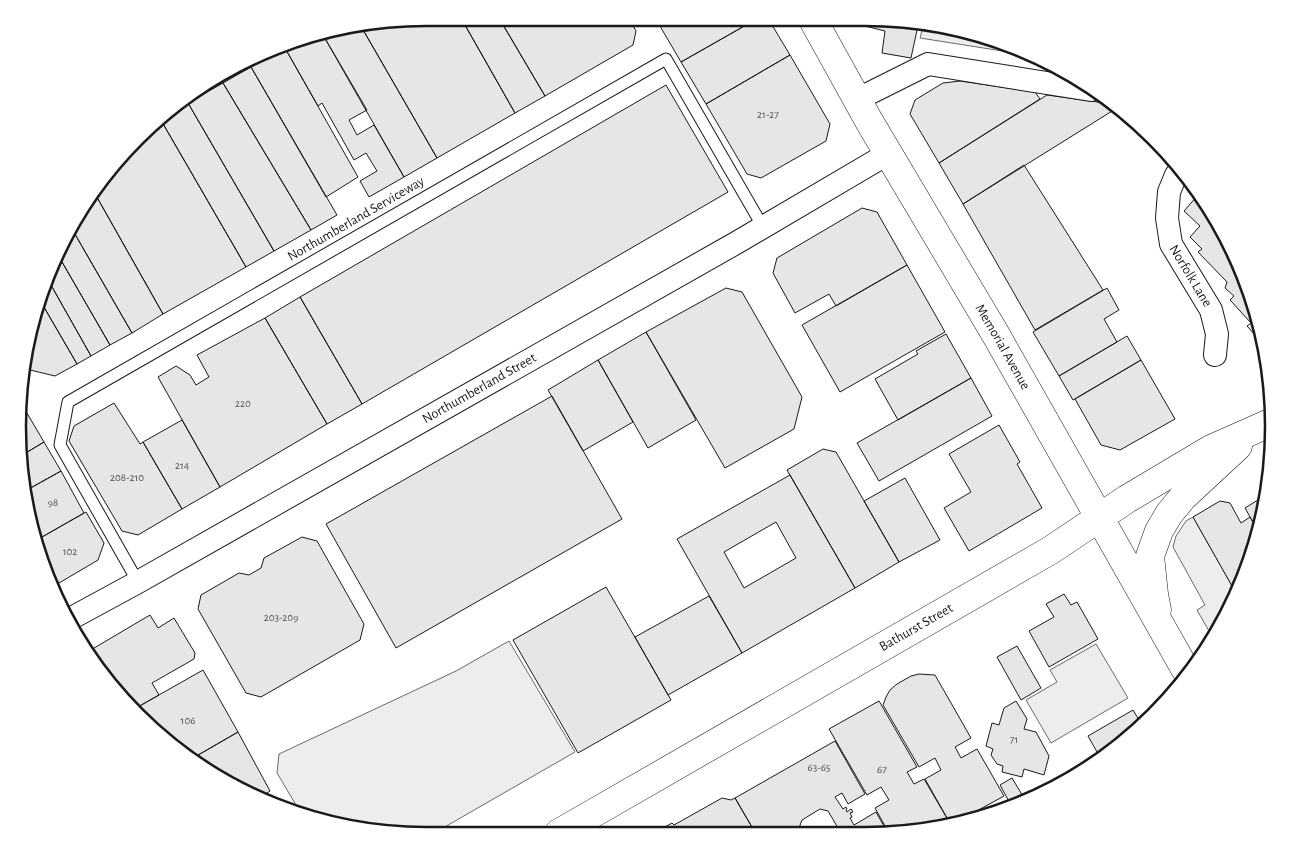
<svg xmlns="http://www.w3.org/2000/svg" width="1291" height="853" font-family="'Alegreya Sans',sans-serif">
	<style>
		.parking { fill: #ededed; stroke: #6a6a6a }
		.building { fill: #e6e6e6; stroke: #1a1a1a; fill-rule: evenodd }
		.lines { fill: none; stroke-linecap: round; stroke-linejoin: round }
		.lane-casing { stroke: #1a1a1a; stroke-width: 13 }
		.street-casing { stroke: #1a1a1a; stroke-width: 24 }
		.secondary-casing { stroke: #1a1a1a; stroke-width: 29 }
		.lane { stroke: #fff; stroke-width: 11 }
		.street { stroke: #fff; stroke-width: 22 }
		.secondary { stroke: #fff; stroke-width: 28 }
		.labels { text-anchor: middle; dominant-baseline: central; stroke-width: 4; stroke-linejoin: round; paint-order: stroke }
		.number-label { font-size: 11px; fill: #4d4d4d }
		.street-label { font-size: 14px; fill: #1a1a1a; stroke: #fff }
		.rim { fill: none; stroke: #1a1a1a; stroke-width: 2.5 }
	</style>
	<rect width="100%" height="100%" fill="#fff"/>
	<!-- parking -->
	<path class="parking" d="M 924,23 L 1034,56 L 920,38 Z
		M 1193,517 L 1236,593 L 1219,631 L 1213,638 L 1197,610 L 1205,605 L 1173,547 L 1176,536 L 1186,521 Z
		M 509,641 L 575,752 L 436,832 L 373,832 L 299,810 L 277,773 L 279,754 L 456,671 Z
		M 1096,644 L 1128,698 L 1051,743 L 1026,700 L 1057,682 L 1050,670 Z"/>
	<!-- building -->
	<path class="building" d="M 426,18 L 461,18 L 515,113 L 437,158 L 362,28 Z
		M 461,18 L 499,18 L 545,96 L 515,113 Z
		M 499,18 L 629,19 L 636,31 L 633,45 L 545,96 Z
		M 661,19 L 755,20 L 681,62 L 657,21 Z
		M 755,20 L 769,20 L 790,55 L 706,104 L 681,62 Z
		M 866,21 L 919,21 L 911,58 L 882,53 L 885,31 L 865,26 Z
		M 362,28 L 437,158 L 404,177 L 323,35 Z
		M 323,35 L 367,110 L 349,120 L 357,135 L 374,125 L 404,177 L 369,197 L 360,181 L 377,171 L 366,153 L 354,160 L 322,103 L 318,106 L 285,48 L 301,38 Z
		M 285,48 L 358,177 L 326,197 L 251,67 Z
		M 790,55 L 830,124 L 826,141 L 761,178 L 747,174 L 706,104 Z
		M 251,67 L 337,215 L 311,230 L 223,83 Z
		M 960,81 L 1035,92 L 1040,99 L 939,163 L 910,114 L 915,100 L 943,83 Z
		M 223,83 L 311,230 L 274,251 L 188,103 Z
		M 666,85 L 728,192 L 362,404 L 300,297 Z
		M 1047,95 L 1112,104 L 1117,108 L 963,204 L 939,163 Z
		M 188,103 L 274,251 L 246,267 L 162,122 L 170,113 Z
		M 162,122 L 246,267 L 163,314 L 94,192 L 102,177 Z
		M 1024,165 L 1103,290 L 1035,330 L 963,204 Z
		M 94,192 L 163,314 L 132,333 L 72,229 Z
		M 1199,194 L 1231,246 L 1260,321 L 1264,345 L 1247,326 L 1251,323 L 1230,300 L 1234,296 L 1225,288 L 1227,282 L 1198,252 L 1202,249 L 1190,237 L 1200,226 L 1184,211 Z
		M 862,208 L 877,212 L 907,265 L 836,306 L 829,294 L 795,313 L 773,273 L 777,258 Z
		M 72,229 L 132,333 L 110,345 L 58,255 Z
		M 58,255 L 110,345 L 91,356 L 47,278 L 49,270 Z
		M 907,265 L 945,332 L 840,392 L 802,325 Z
		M 47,278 L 91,356 L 77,364 L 41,302 Z
		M 726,288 L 742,292 L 802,397 L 794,429 L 725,468 L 646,332 Z
		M 1107,288 L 1119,310 L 1104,319 L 1117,342 L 1059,376 L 1033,332 Z
		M 300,297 L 362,404 L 327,424 L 265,318 Z
		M 41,302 L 77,364 L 55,376 L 26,369 Z
		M 265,318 L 327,424 L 220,487 L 158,377 L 176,366 L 190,375 L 196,385 L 209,377 L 197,355 Z
		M 646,332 L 696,420 L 648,448 L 598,360 Z
		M 946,334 L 971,378 L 898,420 L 875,379 L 918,354 L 916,351 Z
		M 1127,336 L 1141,360 L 1073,400 L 1059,376 Z
		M 598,360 L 633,422 L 583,451 L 548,390 Z
		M 1141,360 L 1175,419 L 1120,450 L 1101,445 L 1075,399 Z
		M 971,378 L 992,416 L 879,481 L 857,443 Z
		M 552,396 L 622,519 L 396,648 L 326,524 Z
		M 19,402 L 21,403 L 44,442 L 24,454 Z
		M 114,403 L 140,444 L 143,442 L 182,509 L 138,535 L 122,531 L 69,441 L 74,426 Z
		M 182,420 L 220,487 L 182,509 L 143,442 Z
		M 999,425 L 1020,462 L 1017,464 L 1042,508 L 969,551 L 944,508 L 971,492 L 949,454 Z
		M 44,442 L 61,471 L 27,490 L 24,454 Z
		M 823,449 L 836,452 L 899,562 L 855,588 L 787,470 Z
		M 61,471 L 84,513 L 35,541 L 31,532 L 27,490 Z
		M 790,475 L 855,588 L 742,653 L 677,539 ZM 776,522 L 796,558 L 744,588 L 724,552 Z
		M 905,478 L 940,540 L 899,562 L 864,501 Z
		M 1266,495 L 1258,531 L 1245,508 Z
		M 1220,501 L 1230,503 L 1241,523 L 1250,517 L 1258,531 L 1252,558 L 1236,593 L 1193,517 Z
		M 86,512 L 104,543 L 98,560 L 54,586 L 35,541 Z
		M 302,537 L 317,541 L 364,624 L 360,640 L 261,697 L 246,693 L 198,609 L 201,595 L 239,573 L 249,575 L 261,568 L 264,558 Z
		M 606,587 L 671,700 L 578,753 L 513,640 Z
		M 1064,594 L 1071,605 L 1077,602 L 1098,639 L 1049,667 L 1029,631 L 1054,617 L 1046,604 Z
		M 709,596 L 742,653 L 668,695 L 635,637 Z
		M 150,615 L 158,628 L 174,618 L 195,653 L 194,659 L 152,683 L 159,695 L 136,708 L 89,651 Z
		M 1017,646 L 1041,688 L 1021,700 L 997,657 Z
		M 203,670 L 238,732 L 193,758 L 157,734 L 136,708 Z
		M 919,674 L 935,675 L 971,738 L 955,747 L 961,758 L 977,749 L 1004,796 L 953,824 L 951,825 L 925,779 L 941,770 L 935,758 L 919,767 L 883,705 L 886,697 L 890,690 L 897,684 L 911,676 Z
		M 879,701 L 917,767 L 907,772 L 914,784 L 924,779 L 951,825 L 890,835 L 875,808 L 889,800 L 881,787 L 867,795 L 829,729 Z
		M 1016,701 L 1027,719 L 1024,729 L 1036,732 L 1049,756 L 1044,775 L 1024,769 L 1022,777 L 1002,772 L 1003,766 L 997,764 L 991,755 L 993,749 L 986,746 L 992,723 L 999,725 L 1004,708 Z
		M 1133,710 L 1142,725 L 1113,751 L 1101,759 L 1088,736 Z
		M 238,732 L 270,791 L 260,798 L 246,793 L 193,758 Z
		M 835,741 L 865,794 L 848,804 L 842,793 L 835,797 L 843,809 L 846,807 L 847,809 L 846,810 L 847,812 L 851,809 L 853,812 L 850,813 L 852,817 L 850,818 L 854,825 L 876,812 L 889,835 L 837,834 L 838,828 L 828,811 L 820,809 L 802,820 L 799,828 L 803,834 L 787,834 L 783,828 L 780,829 L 783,834 L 756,834 L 735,798 Z
		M 1012,778 L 1024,798 L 1011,805 L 1000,785 Z
		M 722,798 L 731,800 L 735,798 L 756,834 L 654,833 L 672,823 L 674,825 Z"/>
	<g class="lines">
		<!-- lane casing -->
		<g class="lane-casing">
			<path id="lane" d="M 138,582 L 60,445 L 68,402 L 666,59 L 763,227"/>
		</g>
		<!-- street casing -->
		<g class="street-casing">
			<g id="street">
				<path d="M 858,99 L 928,64 L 1091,90"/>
				<path id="s1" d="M 1181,169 L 1176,175 L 1169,192 L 1167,218 L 1171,244 L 1211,310 L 1217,334 L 1215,355"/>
				<path id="s2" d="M 68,620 L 138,582 L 736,243 L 889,153"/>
			</g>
		</g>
		<!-- secondary casing -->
		<g class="secondary-casing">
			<g id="secondary">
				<path id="s3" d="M 813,20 L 869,121 L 996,335 L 1188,674"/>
				<path d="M 1157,610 L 1154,594 L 1150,556 L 1159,531 L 1169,514 L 1183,497 L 1238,446"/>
				<path id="s4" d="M 559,833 L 1051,550 L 1127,499 L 1211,449 L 1272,422"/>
			</g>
		</g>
		<!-- lane -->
		<use href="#lane" class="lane"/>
		<!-- street -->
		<use href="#street" class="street"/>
		<!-- secondary -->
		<use href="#secondary" class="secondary"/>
	</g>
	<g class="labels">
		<!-- number labels -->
		<g class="number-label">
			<text x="768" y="114">21-27</text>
			<text x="243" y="403">220</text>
			<text x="182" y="465">214</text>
			<text x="127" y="477">208-210</text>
			<text x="53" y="502">98</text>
			<text x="70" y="551">102</text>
			<text x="281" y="617">203-209</text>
			<text x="188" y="720">106</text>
			<text x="1014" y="739">71</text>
			<text x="819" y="767">63-65</text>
			<text x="882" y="769">67</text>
		</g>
		<!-- street labels -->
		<g class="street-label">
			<text transform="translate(356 219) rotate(-30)">Northumberland Serviceway</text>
			<text stroke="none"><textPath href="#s1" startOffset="116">Norfolk Lane</textPath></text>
			<text stroke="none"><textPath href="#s3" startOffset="378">Memorial Avenue</textPath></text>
			<text stroke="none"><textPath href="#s2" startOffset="472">Northumberland Street</textPath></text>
			<text stroke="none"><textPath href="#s4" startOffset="412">Bathurst Street</textPath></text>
		</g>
	</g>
	<!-- crop -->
	<path d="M0 0H1291V853H0ZM426 26H865A400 400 0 0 1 1265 426V427A400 400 0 0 1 865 827H426A400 400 0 0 1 26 427V426A400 400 0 0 1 426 26Z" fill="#fff" fill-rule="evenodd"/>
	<path class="rim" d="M426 26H865A400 400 0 0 1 1265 426V427A400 400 0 0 1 865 827H426A400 400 0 0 1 26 427V426A400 400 0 0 1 426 26Z"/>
</svg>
